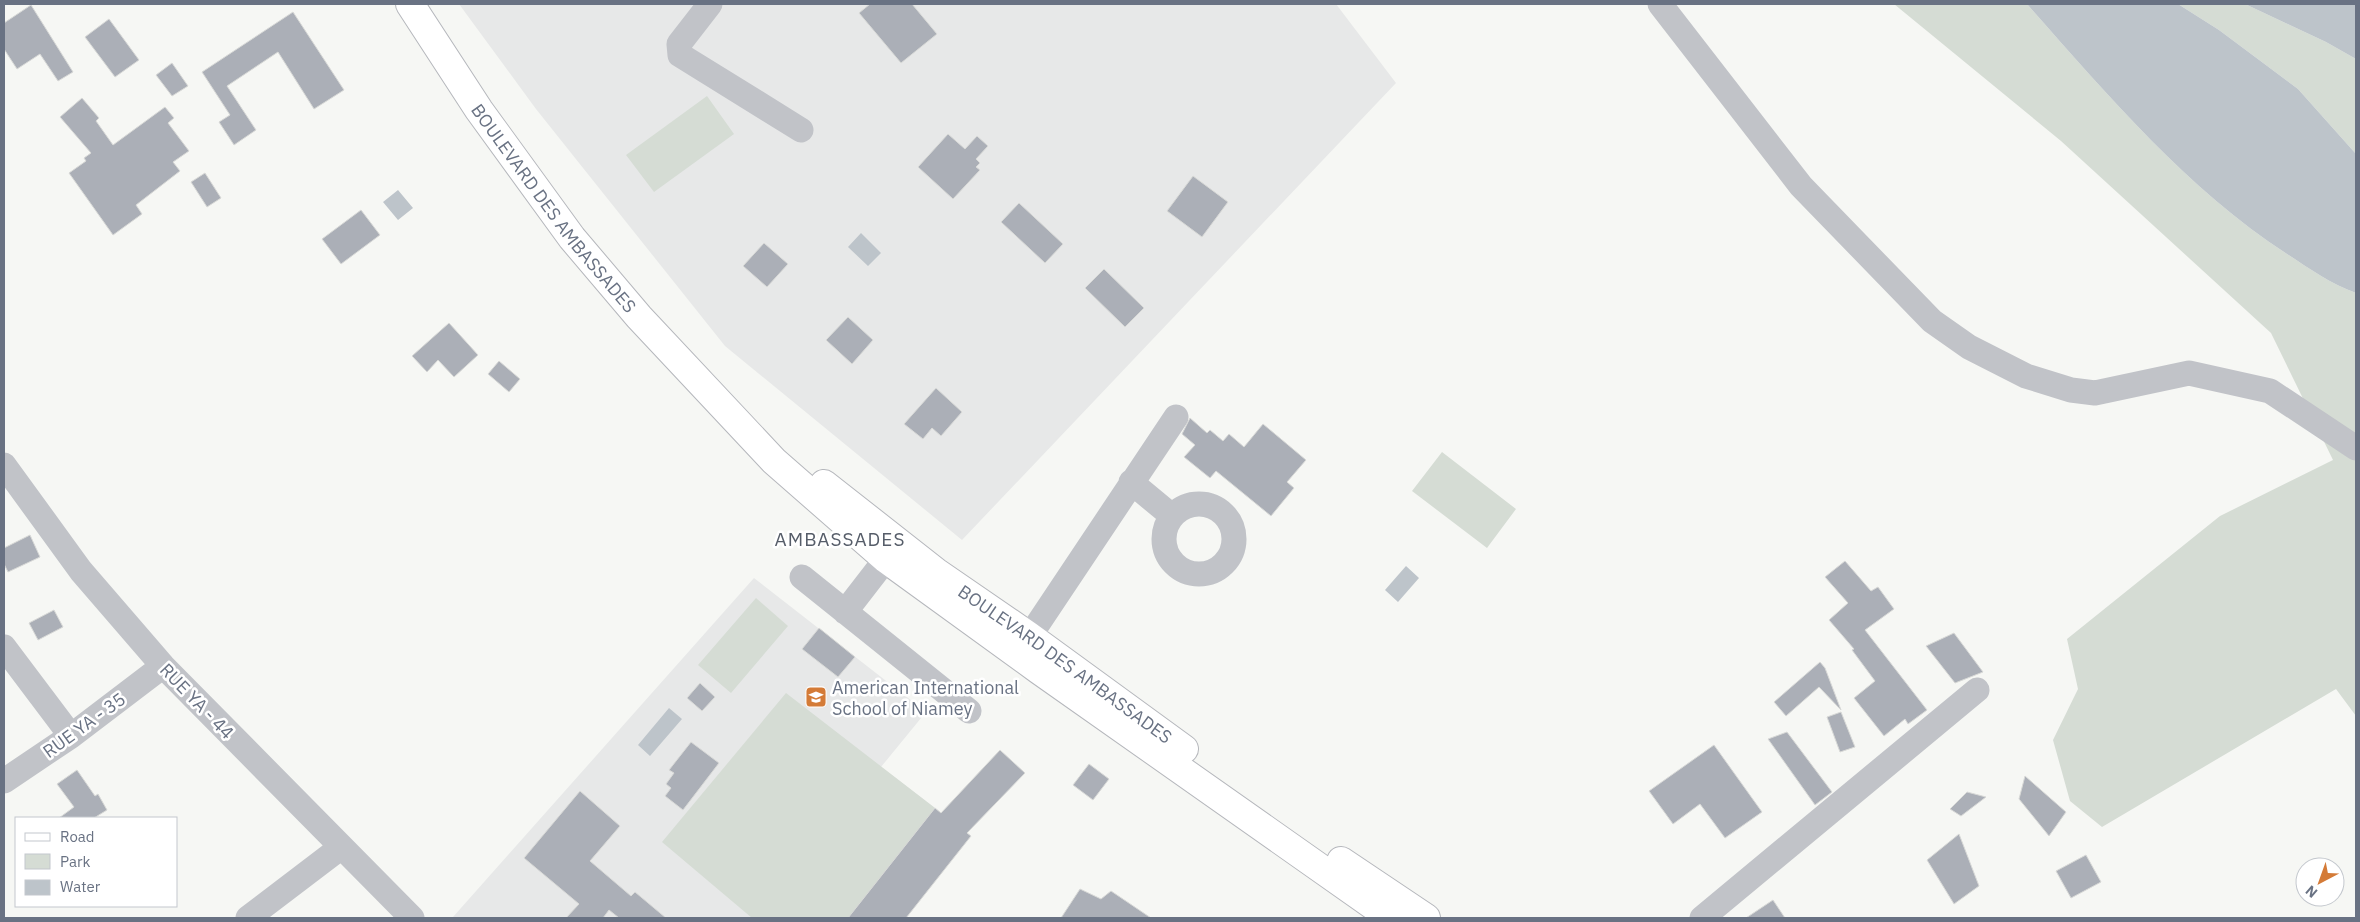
<svg xmlns="http://www.w3.org/2000/svg" width="2360" height="922" font-family="'IBM Plex Sans',sans-serif">
	<style>
		.built { fill: #e7e8e8 }
		.green { fill: #d5dcd4 }
		.water { fill: #bdc4ca }
		.building { fill: #abafb7; stroke: #d8d9d7 }
		.lines { fill: none; stroke-linecap: round; stroke-linejoin: round }
		.major-casing { stroke: #b5b7bc; stroke-width: 30 }
		.minor { stroke: #c1c3c8; stroke-width: 25 }
		.major { stroke: #fff; stroke-width: 28 }
		.labels { text-anchor: middle; dominant-baseline: central; stroke-width: 5; stroke-linejoin: round; paint-order: stroke }
		.street-label { font-size: 18px; fill: #697283; stroke: #fff }
		.poi-label { font-size: 18px; fill: #697283; stroke: #fff; text-anchor: start }
		.neighbourhood-label { font-size: 19px; letter-spacing: 1px; fill: #565d69; stroke: #fff }
	</style>
	<rect width="100%" height="100%" fill="#f6f7f4"/>
	<!-- built -->
	<path class="built" d="M 459,4 L 1336,4 L 1396,83 L 962,540 L 725,346 L 536,109 Z
		M 754,578 L 926,712 L 881,767 L 935,808 L 848,918 L 454,918 L 453,917 Z"/>
	<!-- green -->
	<path class="green" d="M 1894,4 L 2027,4 C 2107,94 2185,187 2287,254 C 2310,269 2331,284 2356,293 L 2356,716 L 2336,689 L 2102,827 L 2070,801 L 2053,740 L 2078,689 L 2067,639 L 2220,516 L 2333,460 L 2271,333 L 2061,141 Z
		M 2178,4 L 2245,4 L 2326,42 L 2356,59 L 2356,154 L 2298,89 L 2219,30 Z
		M 707,96 L 734,134 L 654,192 L 626,155 Z
		M 1442,452 L 1516,509 L 1487,548 L 1412,491 Z
		M 756,598 L 788,626 L 731,693 L 698,665 Z
		M 786,693 L 935,808 L 848,918 L 752,918 L 662,842 Z"/>
	<!-- water -->
	<path class="water" d="M 2027,4 L 2178,4 L 2219,30 L 2298,89 L 2356,154 L 2356,293 C 2331,284 2310,269 2287,254 C 2185,187 2107,94 2027,4 Z
		M 2245,4 L 2356,4 L 2356,59 L 2326,42 Z
		M 398,190 L 413,208 L 398,220 L 383,202 Z
		M 861,233 L 881,253 L 868,266 L 848,247 Z
		M 1406,566 L 1419,578 L 1398,602 L 1385,590 Z
		M 669,708 L 682,719 L 650,756 L 638,745 Z"/>
	<!-- building -->
	<path class="building" d="M 870,4 L 912,4 L 937,34 L 901,63 L 859,13 Z
		M 31,5 L 73,72 L 58,81 L 40,54 L 17,69 L 4,49 L 4,23 Z
		M 293,12 L 344,90 L 314,109 L 278,52 L 227,86 L 256,130 L 234,145 L 219,122 L 230,115 L 202,72 Z
		M 109,19 L 139,60 L 115,77 L 85,37 Z
		M 172,63 L 188,86 L 172,96 L 156,75 Z
		M 82,98 L 99,118 L 96,121 L 113,145 L 165,107 L 174,118 L 168,123 L 189,151 L 173,162 L 180,171 L 136,205 L 142,214 L 113,235 L 69,173 L 86,161 L 84,158 L 91,153 L 60,117 Z
		M 948,134 L 965,149 L 977,136 L 988,146 L 976,159 L 980,163 L 976,167 L 980,170 L 953,199 L 918,167 Z
		M 205,173 L 221,198 L 207,207 L 191,182 Z
		M 1193,176 L 1228,202 L 1202,237 L 1167,211 Z
		M 1019,203 L 1063,244 L 1045,263 L 1001,222 Z
		M 361,210 L 380,235 L 341,264 L 322,239 Z
		M 764,243 L 788,264 L 767,287 L 743,266 Z
		M 1104,269 L 1144,308 L 1125,327 L 1085,288 Z
		M 848,317 L 873,340 L 852,364 L 826,340 Z
		M 449,323 L 478,355 L 454,377 L 438,360 L 427,372 L 412,356 Z
		M 499,361 L 520,379 L 509,392 L 488,374 Z
		M 936,388 L 962,412 L 941,436 L 932,428 L 923,439 L 904,424 Z
		M 1190,418 L 1207,433 L 1210,430 L 1223,441 L 1229,434 L 1244,447 L 1263,424 L 1306,460 L 1287,482 L 1294,488 L 1271,516 L 1216,471 L 1210,478 L 1184,457 L 1195,445 L 1182,434 Z
		M 30,535 L 40,557 L 8,572 L 4,564 L 4,548 Z
		M 1845,561 L 1871,591 L 1878,587 L 1894,609 L 1865,630 L 1927,710 L 1908,724 L 1905,719 L 1884,736 L 1854,698 L 1875,681 L 1852,650 L 1854,649 L 1829,620 L 1848,603 L 1825,577 Z
		M 54,610 L 63,627 L 38,640 L 29,623 Z
		M 819,628 L 855,657 L 838,677 L 802,649 Z
		M 1954,633 L 1983,672 L 1955,683 L 1926,646 Z
		M 1820,662 L 1825,668 L 1841,710 L 1819,687 L 1786,716 L 1774,702 Z
		M 700,683 L 715,697 L 702,711 L 687,698 Z
		M 1841,712 L 1855,747 L 1840,752 L 1827,717 Z
		M 1787,732 L 1832,792 L 1815,805 L 1768,739 Z
		M 691,742 L 719,763 L 683,810 L 665,796 L 671,788 L 666,784 L 674,773 L 669,770 Z
		M 1714,745 L 1762,812 L 1725,838 L 1700,804 L 1673,824 L 1649,791 Z
		M 1000,750 L 1025,773 L 967,833 L 971,836 L 906,918 L 848,918 L 935,808 L 941,813 Z
		M 1089,764 L 1109,779 L 1093,800 L 1073,785 Z
		M 77,770 L 95,796 L 98,794 L 107,810 L 94,818 L 59,818 L 74,807 L 57,784 Z
		M 2025,776 L 2066,812 L 2049,836 L 2019,799 Z
		M 580,791 L 620,826 L 590,861 L 631,896 L 635,892 L 666,918 L 619,918 L 609,910 L 603,918 L 566,918 L 579,904 L 524,858 Z
		M 1967,792 L 1986,797 L 1961,816 L 1950,809 Z
		M 1959,834 L 1979,886 L 1954,904 L 1927,860 Z
		M 2086,855 L 2101,882 L 2071,898 L 2056,871 Z
		M 1080,889 L 1101,899 L 1111,891 L 1151,918 L 1061,918 Z
		M 1773,900 L 1785,918 L 1746,918 Z"/>
	<g class="lines">
		<!-- major casing -->
		<g class="major-casing">
			<g id="major">
				<path id="s1" d="M 410,4 L 479,110 L 572,238 L 639,317 L 774,461 L 886,559 L 1039,670 L 1391,918"/>
				<path id="s2" d="M 824,484 L 936,572 L 1029,636 L 1184,749"/>
				<path d="M 1341,861 L 1426,918"/>
			</g>
		</g>
		<!-- minor -->
		<path class="minor" d="M 710,4 L 679,44 L 680,55 L 801,130
			M 1660,4 L 1801,186 L 1932,321 L 1969,347 L 2026,376 L 2071,390 L 2095,393 L 2189,373 L 2270,391 L 2356,448
			M 4,465 L 81,571 L 163,666 L 412,918
			M 1131,482 L 1172,516
			M1164 539a35 35 0 1 1 70 0a35 35 0 1 1-70 0Z
			M 802,577 L 969,711
			M 845,612 L 886,559
			M 4,647 L 71,736
			M 1019,652 L 1176,417
			M 4,781 L 71,736 L 163,666
			M 248,918 L 340,848
			M 1702,918 L 1977,690"/>
		<!-- major -->
		<use href="#major" class="major"/>
	</g>
	<!-- icons -->
	<defs>
		<g id="school-square" transform="scale(1.125)"><rect x="-9" y="-9" width="18" height="18" rx="4" fill="#d47b37" stroke="#fff"/><path d="M0-5L7-2L0 1L-7-2ZM-4 1L0 2.5L4 1V4Q0 6-4 4Z" fill="#fff"/></g>
	</defs>
	<g fill-rule="evenodd">
		<use href="#school-square" x="816" y="697"/>
	</g>
	<g class="labels">
		<!-- street labels -->
		<g class="street-label">
			<text stroke="none"><textPath href="#s1" startOffset="250">BOULEVARD DES AMBASSADES</textPath></text>
			<text stroke="none"><textPath href="#s2" startOffset="301">BOULEVARD DES AMBASSADES</textPath></text>
			<text transform="translate(197 701) rotate(46)">RUE YA - 44</text>
			<text transform="translate(84 725) rotate(-36)">RUE YA - 35</text>
		</g>
		<!-- poi labels -->
		<g class="poi-label">
			<text x="832" y="687">American International<tspan x="832" dy="21">School of Niamey</tspan></text>
		</g>
		<!-- neighbourhood labels -->
		<g class="neighbourhood-label">
			<text x="840" y="539">AMBASSADES</text>
		</g>
	</g>
	<!-- border -->
	<rect width="2360" height="922" fill="none" stroke="#697283" stroke-width="10"/>
	<!-- legend -->
	<rect x="15" y="817" width="162" height="90" fill="#ffffff" stroke="#c3c7cd"/>
	<rect x="25" y="833" width="25" height="8" fill="#ffffff" stroke="#c3c7cd"/>
	<text x="60" y="842" font-size="15" fill="#697283">Road</text>
	<rect x="25" y="854" width="25" height="15" fill="#d5dcd4" stroke="#c3c7cd"/>
	<text x="60" y="867" font-size="15" fill="#697283">Park</text>
	<rect x="25" y="880" width="25" height="15" fill="#bdc4ca" stroke="#c3c7cd"/>
	<text x="60" y="892" font-size="15" fill="#697283">Water</text>
	<!-- north arrow -->
	<g transform="translate(2320 882) rotate(221)"><circle r="24" fill="#ffffff" stroke="#c3c7cd"/>
	<path d="M0-4L9 19L0 12L-9 19Z" fill="#d47b37"/>
	<text y="-8" font-size="14" font-weight="bold" text-anchor="middle" fill="#697283">N</text>
	</g>
</svg>
